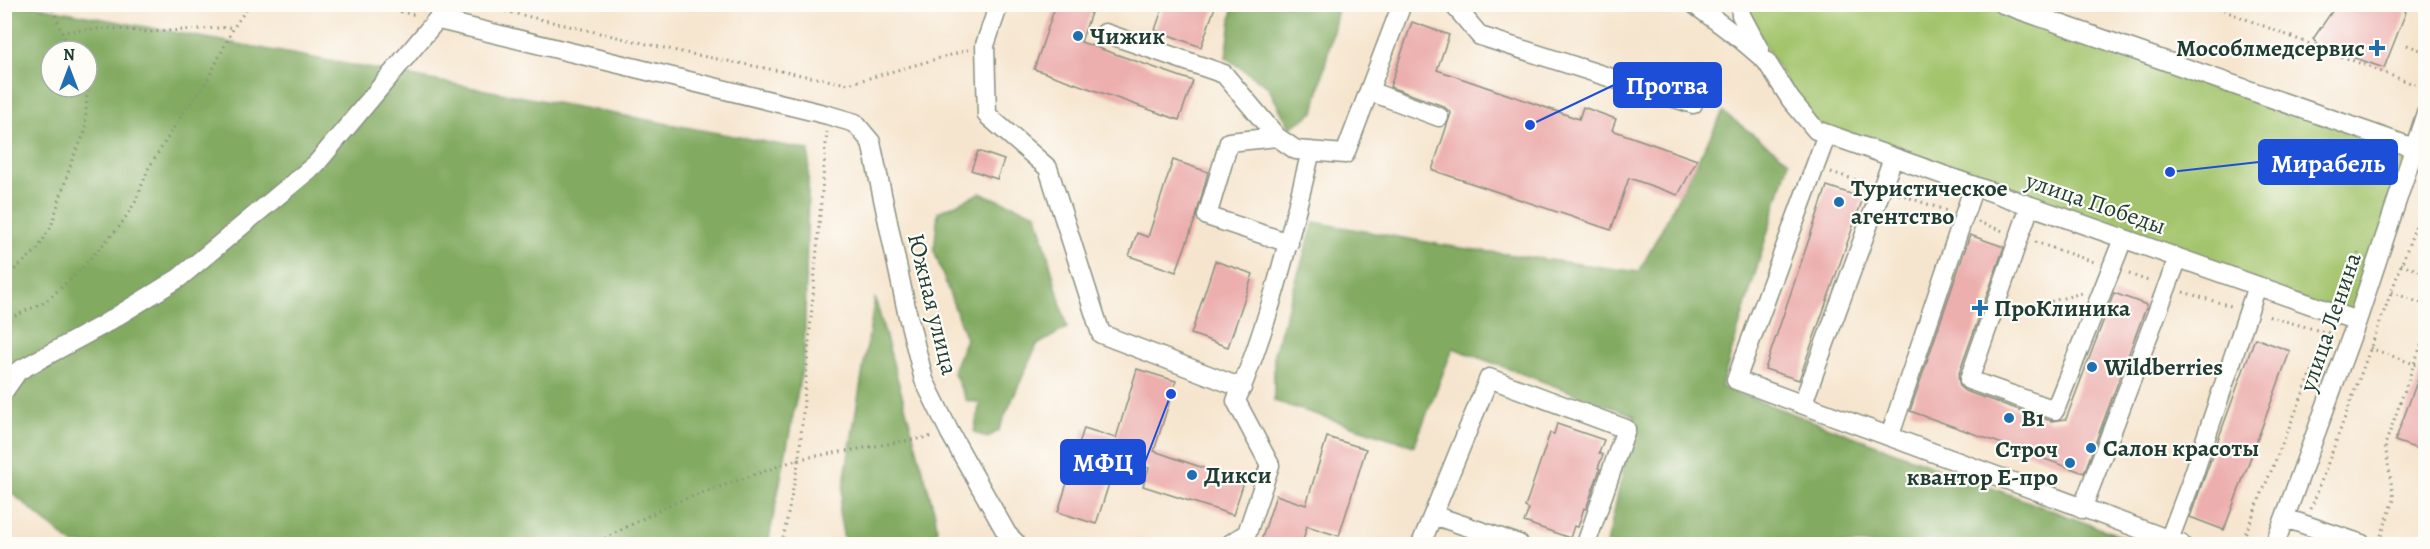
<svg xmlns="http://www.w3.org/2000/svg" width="2430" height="549" font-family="Alegreya,serif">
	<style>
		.green { fill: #a3c46c; stroke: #618050; stroke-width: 1.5 }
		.forest { fill: #82aa60; stroke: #50744a; stroke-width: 1.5; fill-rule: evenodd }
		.building { fill: #ecafae }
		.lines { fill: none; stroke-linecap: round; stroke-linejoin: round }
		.minor-casing { stroke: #8a9181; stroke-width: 21 }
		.path { stroke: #8a9181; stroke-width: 3; stroke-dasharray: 1.5 4.5; stroke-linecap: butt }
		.minor { stroke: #fff; stroke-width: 18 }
		.poi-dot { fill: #1f6fb2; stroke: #fdfcf7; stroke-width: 2 }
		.labels { text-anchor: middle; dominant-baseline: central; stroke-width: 4.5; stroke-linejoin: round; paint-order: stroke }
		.poi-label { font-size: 24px; font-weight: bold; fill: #1f3d34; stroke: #fdfcf7; text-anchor: start }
		.street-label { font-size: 24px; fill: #1f3d34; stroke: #fdfcf7 }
		.leader { fill: none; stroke: #1d4ed8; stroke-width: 2 }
		.callout-dot { fill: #1d4ed8; stroke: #fdfcf7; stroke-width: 2 }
		.callout { fill: #1d4ed8; stroke: #1d4ed8; stroke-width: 2 }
		.callout-label { font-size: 26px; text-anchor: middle; font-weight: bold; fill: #fff }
	</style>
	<rect width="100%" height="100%" fill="#fdfcf7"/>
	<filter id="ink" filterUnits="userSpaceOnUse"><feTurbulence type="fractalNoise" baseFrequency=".0167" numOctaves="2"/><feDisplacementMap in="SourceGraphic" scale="12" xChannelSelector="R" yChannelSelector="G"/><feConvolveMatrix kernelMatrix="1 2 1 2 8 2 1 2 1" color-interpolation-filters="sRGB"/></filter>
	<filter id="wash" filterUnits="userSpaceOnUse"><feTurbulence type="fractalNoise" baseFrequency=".008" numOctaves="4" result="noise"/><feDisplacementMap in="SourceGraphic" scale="24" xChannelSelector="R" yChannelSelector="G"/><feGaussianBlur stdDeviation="1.35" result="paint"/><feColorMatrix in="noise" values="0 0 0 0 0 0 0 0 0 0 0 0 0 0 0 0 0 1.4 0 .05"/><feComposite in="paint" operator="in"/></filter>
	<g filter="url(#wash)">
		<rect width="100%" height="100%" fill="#f6e5ce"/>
		<!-- green -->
		<path class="green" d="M 1740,5 L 2003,5 L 2414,148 L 2357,321 L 1816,130 Z"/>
		<!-- forest -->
		<path class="forest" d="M 5,5 L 28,5 L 809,150 L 804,359 L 768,544 L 72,544 L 5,487 ZM 51,51 L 87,51 L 87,87 L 51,87 Z
			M 1233,5 L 1339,5 L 1314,112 L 1290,128 L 1268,87 L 1226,58 Z
			M 1723,112 L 1789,161 L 1721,387 L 2142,544 L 1607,544 L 1635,416 L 1453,348 L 1414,446 L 1274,401 L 1274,353 L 1314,222 L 1454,247 L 1639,272 Z
			M 980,193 L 1037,214 L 1067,328 L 1037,345 L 998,431 L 987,438 L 974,432 L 980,403 L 966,400 L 953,371 L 966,339 L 934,251 L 938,212 Z
			M 875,298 L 935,514 L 939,544 L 845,544 L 839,513 Z"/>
		<g id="blocks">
			<!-- building -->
			<path class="building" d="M 1056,4 L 1094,4 L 1081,42 L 1193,81 L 1179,120 L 1034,69 Z
				M 1164,4 L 1216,4 L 1201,47 L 1155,30 Z
				M 2337,4 L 2397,4 L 2406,12 L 2384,68 L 2318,45 L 2313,39 Z
				M 1412,22 L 1449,35 L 1437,70 L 1579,119 L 1583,107 L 1616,119 L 1612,130 L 1697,160 L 1678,195 L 1629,178 L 1611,230 L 1432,170 L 1451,113 L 1443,106 L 1390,87 Z
				M 978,151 L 1004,160 L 997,179 L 971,170 Z
				M 1173,160 L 1208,172 L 1196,217 L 1176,272 L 1129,256 L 1137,233 L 1148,237 Z
				M 1827,186 L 1863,198 L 1799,380 L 1765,369 Z
				M 1970,235 L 2004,247 L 1958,376 L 1960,387 L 1965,391 L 2051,421 L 2066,419 L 2114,293 L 2147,305 L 2084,473 L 1910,411 Z
				M 1215,261 L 1253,274 L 1228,347 L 1191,334 Z
				M 2255,338 L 2290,351 L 2224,530 L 2190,517 Z
				M 2424,363 L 2426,363 L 2426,452 L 2395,441 Z
				M 1137,369 L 1176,381 L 1154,451 L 1244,482 L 1233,515 L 1143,486 L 1149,468 L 1117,459 L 1096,524 L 1058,512 L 1084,428 L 1116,438 Z
				M 1557,424 L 1604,440 L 1599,453 L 1603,455 L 1598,468 L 1600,469 L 1586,509 L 1584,508 L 1578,527 L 1574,526 L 1570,538 L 1524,522 L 1529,509 L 1525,507 L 1550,433 L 1554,434 Z
				M 1327,437 L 1366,449 L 1339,536 L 1307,526 L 1302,544 L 1260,544 L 1276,495 L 1306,505 Z"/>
		</g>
	</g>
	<g filter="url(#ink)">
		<use href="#blocks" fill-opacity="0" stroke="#8a9181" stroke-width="1.5"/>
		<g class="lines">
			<!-- minor casing -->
			<g class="minor-casing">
				<path id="minor" d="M 999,4 L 985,45 L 987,115 L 1048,168 L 1101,334 L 1242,388
					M 1453,4 L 1480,36 L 1693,104
					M 1694,4 L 1739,38 L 1766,61 L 1791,100 L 1816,130 L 2357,321
					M 1740,4 L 1741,15 L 1759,49
					M 2003,4 L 2414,148
					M 439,20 L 828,115 L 855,123 L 871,142 L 907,312 L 924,380 L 950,433 L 1007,534 L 1017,544
					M 1105,33 L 1224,74 L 1277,137 L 1296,150 L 1345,154 L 1402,4
					M 1369,91 L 1439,117
					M 1827,134 L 1736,380 L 2181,544
					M 1277,137 L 1229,142 L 1207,216 L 1289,243
					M 2030,206 L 1969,380 L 2055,410 L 2123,239
					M 4,391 L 18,371 L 101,326 L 179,278 L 316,164 L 450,4
					M 1803,403 L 1893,158
					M 1890,435 L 1974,186
					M 2082,509 L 2178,258
					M 1433,515 L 1519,544
					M 2285,518 L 2362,544
					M 2169,540 L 2191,482 L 2257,286
					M 1230,544 L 1247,533 L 1270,465 L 1236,401 C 1270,321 1290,236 1311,151
					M 1421,544 L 1489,378 L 1626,429 L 1586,544
					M 2275,544 L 2357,321 L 2426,113"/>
			</g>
			<!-- path -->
			<path class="path" d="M 51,4 L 69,51
				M 365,4 L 416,15
				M 489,4 L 500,10 L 686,53 L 848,84 L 968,50
				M 2207,4 L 2426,89
				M 61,32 L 107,28 L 150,32 L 234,27
				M 2407,45 L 2426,52
				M 2421,97 L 2426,84
				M 1831,172 L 1865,183
				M 1899,194 L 1947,211
				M 1978,222 L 2003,231
				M 2035,242 L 2094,262
				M 2401,264 L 2426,273
				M 2129,274 L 2151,282
				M 4,275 L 13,271 L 37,250 L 51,227 L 72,160 L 85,132 L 87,94 L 84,87
				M 2183,292 L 2231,306
				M 2391,292 L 2426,305
				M 2342,299 L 2359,251
				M 2012,315 L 2019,310 L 2082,293
				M 4,321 L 45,302 L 75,275 L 120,226 L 136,201 L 148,169 L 187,107 L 206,83 L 234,27 L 250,4
				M 2370,348 L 2414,364 L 2426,333
				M 2311,509 L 2426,198
				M 2379,541 L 2394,500 L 2385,445 L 2414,364 L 2422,367
				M 594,544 L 671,504 L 799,459 L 934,436
				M 782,544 L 799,459 L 827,132
				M 2241,544 L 2328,333 L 2267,316"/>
			<!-- minor -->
			<use href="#minor" class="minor"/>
		</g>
	</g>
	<!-- markers -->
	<g class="poi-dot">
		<circle cx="1078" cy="36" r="6"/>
		<path d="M2374 39h6v6h6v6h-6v6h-6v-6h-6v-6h6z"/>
		<circle cx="1839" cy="202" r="6"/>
		<path d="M1977 299h6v6h6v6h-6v6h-6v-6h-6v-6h6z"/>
		<circle cx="2092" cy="367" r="6"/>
		<circle cx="2009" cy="418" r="6"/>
		<circle cx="2091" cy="448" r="6"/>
		<circle cx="2070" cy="463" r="6"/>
		<circle cx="1192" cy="475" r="6"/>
	</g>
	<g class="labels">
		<!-- poi labels -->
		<g class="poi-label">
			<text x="1090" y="36">Чижик</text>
			<text x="2365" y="48" text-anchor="end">Мособлмедсервис</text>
			<text x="1851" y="188">Туристическое<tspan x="1851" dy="28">агентство</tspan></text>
			<text x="1994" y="308">ПроКлиника</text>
			<text x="2104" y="367">Wildberries</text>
			<text x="2021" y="418">В1</text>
			<text x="2103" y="448">Салон красоты</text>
			<text x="2058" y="449" text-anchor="end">Строч<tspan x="2058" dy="28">квантор Е-про</tspan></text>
			<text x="1204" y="475">Дикси</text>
		</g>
		<!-- street labels -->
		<g class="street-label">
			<text transform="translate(2096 203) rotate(19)">улица Победы</text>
			<text transform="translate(933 304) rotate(76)">Южная улица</text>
			<text transform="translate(2330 322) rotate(-71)">улица Ленина</text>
		</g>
	</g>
	<!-- callouts -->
	<path class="leader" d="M1530 125L1614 85M2170 172L2259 162M1171 394L1145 462"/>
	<g class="callout-dot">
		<circle cx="1530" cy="125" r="6"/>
		<circle cx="2170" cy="172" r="6"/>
		<circle cx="1171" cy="394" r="6"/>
	</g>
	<g class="callout">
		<rect x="1614" y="63" width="107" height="44" rx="6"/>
		<rect x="2259" y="140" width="138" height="44" rx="6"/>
		<rect x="1061" y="440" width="84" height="44" rx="6"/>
	</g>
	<g class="callout-label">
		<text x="1667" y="94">Протва</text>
		<text x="2328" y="172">Мирабель</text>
		<text x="1103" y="471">МФЦ</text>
	</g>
	<!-- margin -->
	<rect width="2430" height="549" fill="none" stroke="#fdfcf7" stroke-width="24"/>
	<!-- north arrow -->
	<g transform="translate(69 69)"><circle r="28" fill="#fdfcf7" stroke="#a4b0a9" stroke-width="1.5"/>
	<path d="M0-4.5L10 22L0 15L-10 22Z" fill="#1f6fb2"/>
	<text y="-9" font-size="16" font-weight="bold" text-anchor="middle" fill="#1f3d34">N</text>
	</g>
</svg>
